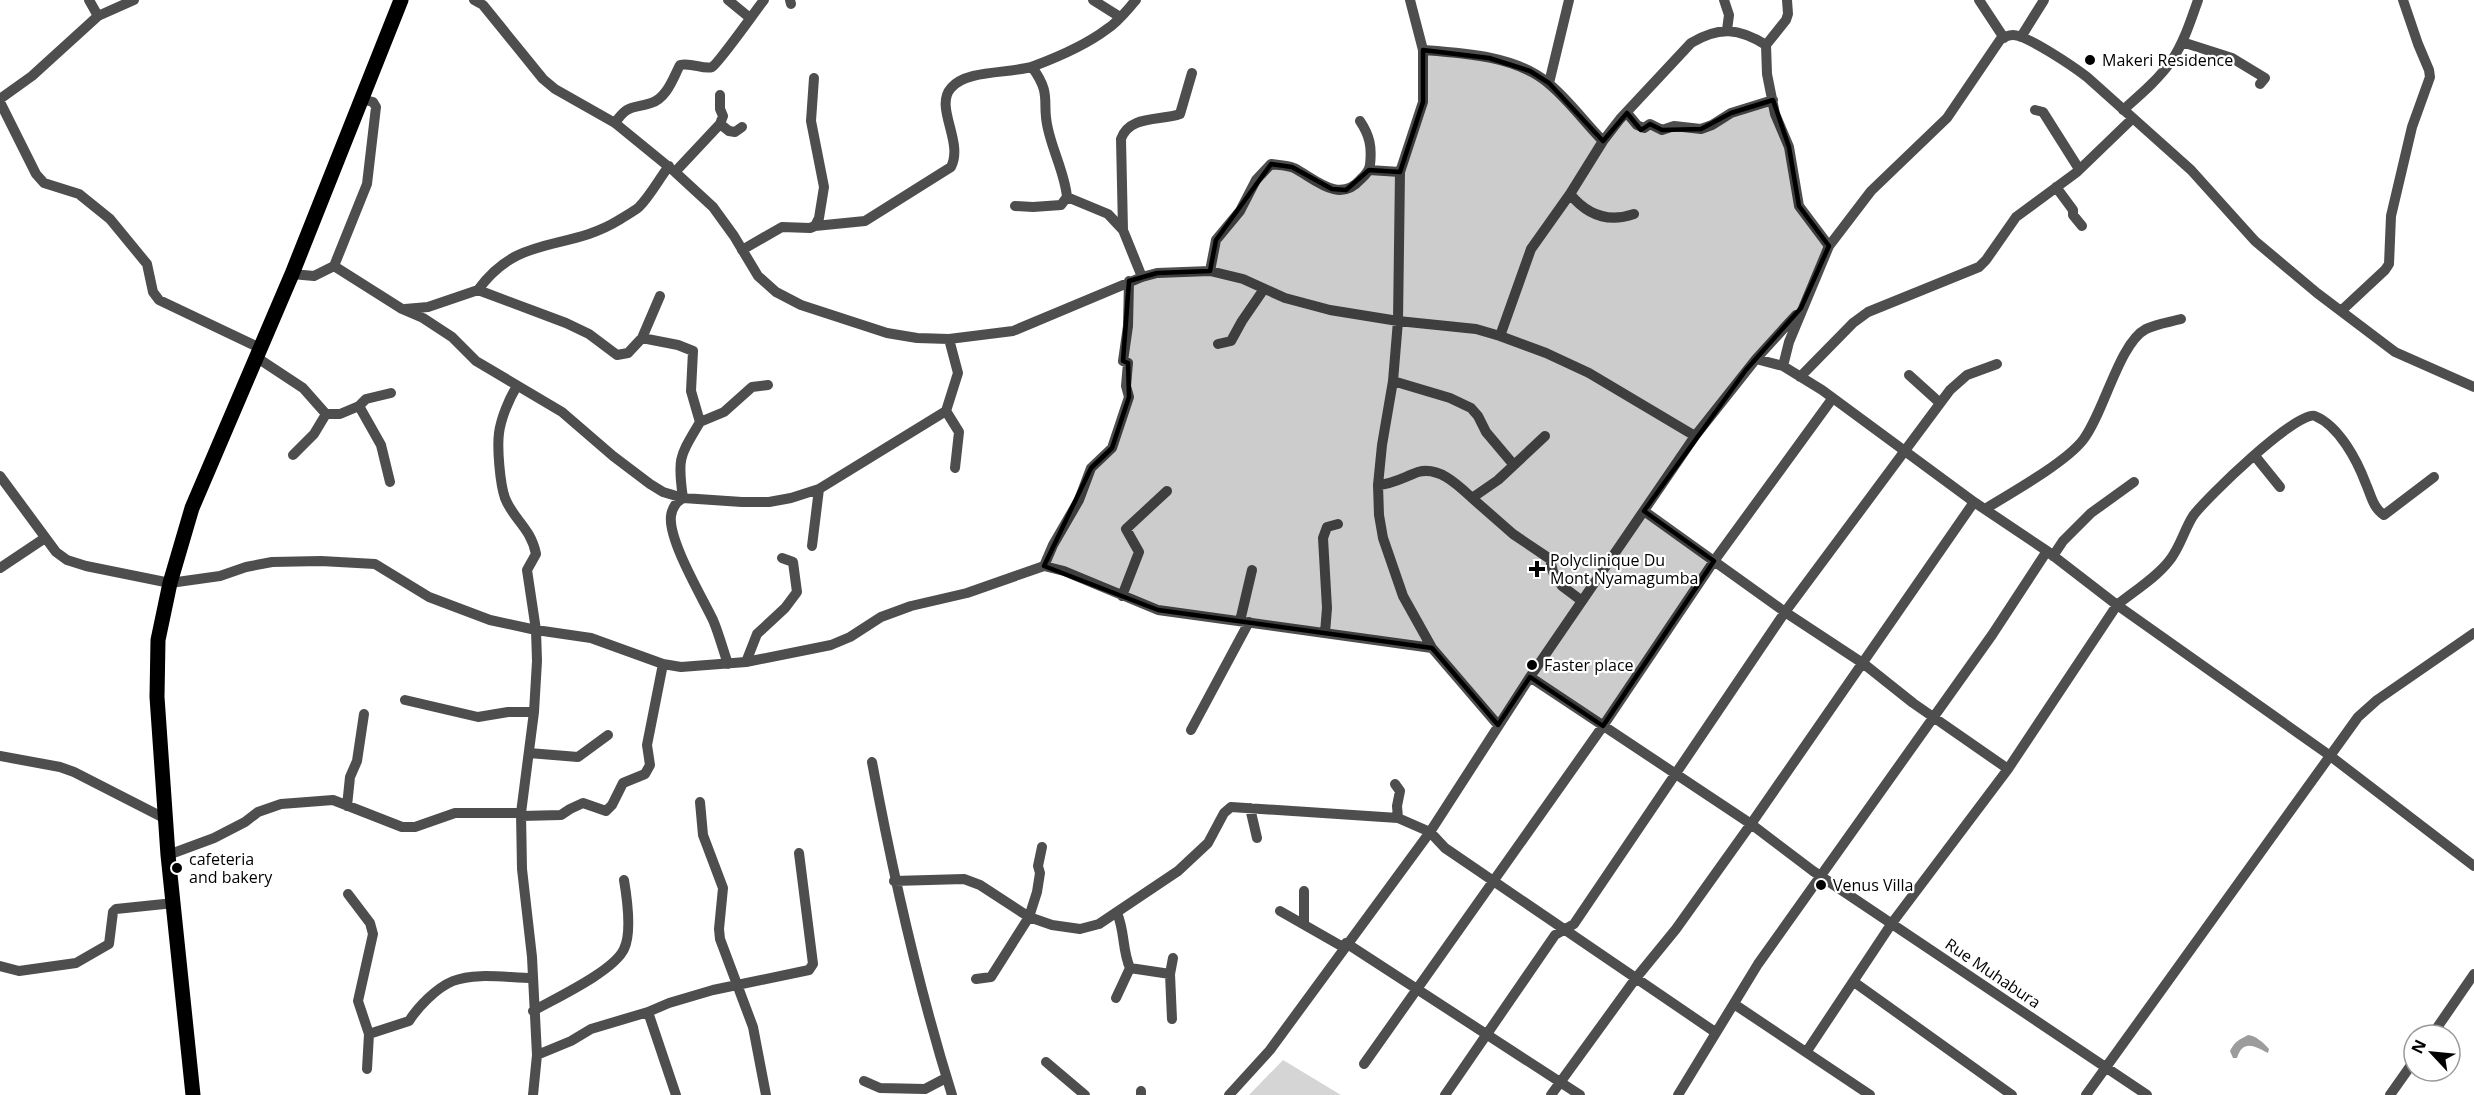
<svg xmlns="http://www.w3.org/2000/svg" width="2474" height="1095" font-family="'Open Sans',sans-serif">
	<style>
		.green { fill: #d5d5d5 }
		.water { fill: #9c9c9c }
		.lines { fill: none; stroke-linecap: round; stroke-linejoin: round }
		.minor { stroke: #4e4e4e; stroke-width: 10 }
		.primary { stroke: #000; stroke-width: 15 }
		.marked { fill: #000; fill-opacity: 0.2; stroke: #000; stroke-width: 4.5; stroke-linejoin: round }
		.poi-dot { fill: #000; stroke: #fff; stroke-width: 2 }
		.labels { text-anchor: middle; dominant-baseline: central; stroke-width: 4.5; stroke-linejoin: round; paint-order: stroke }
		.poi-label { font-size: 16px; fill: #000; stroke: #fff; text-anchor: start }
		.street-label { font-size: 16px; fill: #000; stroke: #fff }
	</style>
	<rect width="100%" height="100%" fill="#fff"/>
	<!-- green -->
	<path class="green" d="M 1283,1060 L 1341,1095 L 1249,1095 Z"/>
	<!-- water -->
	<path class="water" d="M 2248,1035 C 2255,1035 2265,1044 2269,1049 L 2268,1053 C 2254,1046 2243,1039 2237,1058 L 2233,1058 L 2230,1051 C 2235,1041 2239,1040 2248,1035 Z"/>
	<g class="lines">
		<!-- minor -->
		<path class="minor" d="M 89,0 L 98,16
			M 474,0 L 483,5 L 543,79 L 555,89 L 615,123 L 675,172 L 713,207 L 734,236 L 758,276 L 776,292 L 801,305 L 887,333 L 917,338 L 949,339 L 1013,331 L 1142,277 L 1157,273 L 1210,271 L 1243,279 L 1285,298 L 1330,310 L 1398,321 L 1476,329 L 1500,336 L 1546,353 L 1589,373 L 1695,436
			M 728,0 L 750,18
			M 790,0 L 791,4
			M 1093,0 L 1120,17
			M 1410,0 L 1423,50 L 1423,102 L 1400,172 L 1398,321 L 1393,381 L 1382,445 L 1378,485 L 1379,515 L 1383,538 L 1403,596 L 1432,648
			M 1724,0 L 1729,15 L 1727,30
			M 1787,0 L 1788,14 L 1786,20 L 1766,45 L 1767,74 L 1775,114 L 1789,147 L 1799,206 L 1829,246
			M 1979,0 L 2004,38
			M 2021,37 L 2044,0
			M 2182,42 L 2232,58 L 2265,78 L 2260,84
			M 1423,50 C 1464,53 1516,56 1548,83 C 1568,99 1585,123 1603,141
			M 1032,67 C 1053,96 1041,101 1048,129 C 1053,152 1065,174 1067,197 L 1108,214 L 1123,230 L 1142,277
			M 1549,83 L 1569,0
			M 0,99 L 32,76 L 98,16 L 134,0
			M 361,99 L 373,102 L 376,107 L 367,184 L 334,266 L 402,309 L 423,318 L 452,337 L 476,361 L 562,412 L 613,456 L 650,484 L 663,492 L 683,498 L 742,502 L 769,502 L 791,498 L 819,489 L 946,411 L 958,373 L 949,339
			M 0,102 L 36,174 L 44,183 L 79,194 L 110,219 L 147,264 L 153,292 L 159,300 L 260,348
			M 2035,110 L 2043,112 L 2079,169
			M 2123,110 C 2140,95 2159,79 2172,60 C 2184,42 2191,20 2198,0
			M 1627,113 L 1637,125 L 1644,128 L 1650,124 L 1662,130 L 1674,126 L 1701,129 L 1712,125 L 1731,113 L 1773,100
			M 615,123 C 628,104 632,109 651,103 C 667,98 673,78 680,65 C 691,62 704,70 712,67 C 718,64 756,10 764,0
			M 720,124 L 729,131 L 735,132 L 742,127
			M 1369,170 L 1400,172
			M 675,172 L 720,124 L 723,116 L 720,109 L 720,95
			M 2056,187 L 2073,210 L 2073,215 L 2082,226
			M 1570,194 C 1587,215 1608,223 1634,214
			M 1015,206 L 1033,207 L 1061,205 L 1067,197
			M 815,226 L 865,221 L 951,167 C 964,142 934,107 951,88 C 967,69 1012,74 1034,66 C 1058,57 1086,45 1107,29 C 1118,22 1127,10 1136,0
			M 1123,230 L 1121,139 C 1129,115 1160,121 1180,114 L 1192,73
			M 742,250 L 782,227 L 810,228 L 815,226 L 819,218 L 824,187 L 811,121 L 814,78
			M 1210,271 L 1216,240 L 1240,211 L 1256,180 L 1271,164 C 1278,165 1287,165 1294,168 C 1314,178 1339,204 1360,180 C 1365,175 1369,172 1370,165 C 1372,147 1370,136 1360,121
			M 292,274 L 314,276 L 334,266
			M 478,290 C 519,233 567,252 619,220 C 625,216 633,212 639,207 C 650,196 659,179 669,166
			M 405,309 L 428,307 L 478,290 L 566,323 L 589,334 L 617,355 L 628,353 L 642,338 L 678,345 L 693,351 L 691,391 L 700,422 C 680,456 677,457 683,498 C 676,502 672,508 671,516 C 668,540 702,597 713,620 C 719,634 723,650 728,664
			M 2341,311 L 2385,270 L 2389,264 L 2391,216 L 2412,127 L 2430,77 L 2429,70 L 2418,44 L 2403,0
			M 1500,336 L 1531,249 L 1570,194 L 1603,141 L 1620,119 L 1691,43 C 1719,26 1739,28 1766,45
			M 642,338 L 660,296
			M 1218,344 L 1231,341 L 1242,321 L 1264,289
			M 256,357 L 303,388 L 326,414 L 314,434 L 293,455
			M 1756,359 L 1796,315
			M 1783,366 L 1822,390 L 1974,502 L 2047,551 L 2117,605 C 2134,591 2156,578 2169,561 C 2180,548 2184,530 2193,516 C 2205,499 2298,409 2315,416 C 2339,426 2357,460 2366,484 C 2371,495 2373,508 2384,515 L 2434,477
			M 1909,375 L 1940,403
			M 1800,377 L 1853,323 L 1868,312 L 1979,267 L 1986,260 L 2016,217 L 2077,172 L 2133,118
			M 1393,381 L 1450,398 L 1471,408 L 1478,416 L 1486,432 L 1513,464
			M 517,386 C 509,399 501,418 499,433 C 497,448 500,484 505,498 C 513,519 531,528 536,554 L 527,570 L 536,630 L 537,661 L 534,712 L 521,813 L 522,869 L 532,957 L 537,1055 L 533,1095
			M 359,406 L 381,445 L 390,482
			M 946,411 L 959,432 L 955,468
			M 326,414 L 340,414 L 359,406 L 366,399 L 391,393
			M 700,422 L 724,412 L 752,387 L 768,385
			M 2255,456 L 2280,487
			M 0,476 L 56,552 L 67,560 L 86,566 L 170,583 L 220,576 L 246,567 L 272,562 L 321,561 L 375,564 L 429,597 L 490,620 L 536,630 L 591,638 L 663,664 L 681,667 L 746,662 L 831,645 L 850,637 L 881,617 L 911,606 L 967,593 L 1044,566 L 1064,571 L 1158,610 L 1432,648 L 1498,725
			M 1378,485 C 1393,484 1404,477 1418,472 C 1439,466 1458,485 1472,498 L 1498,480 L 1545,436
			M 1472,498 L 1513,534 L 1550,559 L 1553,572 L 1562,586 L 1582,601
			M 1985,509 C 2011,493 2065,463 2083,440 C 2104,413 2119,343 2146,329 C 2156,324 2170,322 2181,319
			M 1644,511 L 1785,612 L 1864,664 L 1913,703 L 2008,769
			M 812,546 L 819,489
			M 2053,556 L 2063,541 L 2091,513 L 2134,482
			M 1044,566 L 1053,545 L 1079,500 L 1091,468 L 1112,448 L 1129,397 L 1126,386 L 1128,363 L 1123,361 L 1128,326 L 1129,281
			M 0,568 L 45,538
			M 1122,596 L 1139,552 L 1126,529 L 1167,491
			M 1240,621 L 1252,570
			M 1325,633 L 1327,608 L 1323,538 L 1327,527 L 1338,524
			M 746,662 L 757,634 L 785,608 L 797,592 L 793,562 L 782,558
			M 1530,677 L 1751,824 L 1813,871 L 2147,1095
			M 405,700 L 478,717 L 508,712 L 534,712
			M 1191,730 L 1249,622
			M 529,753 L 578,757 L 608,735
			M 0,756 L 60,767 L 74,772 L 166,819
			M 872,762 C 893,875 918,986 952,1095
			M 1395,784 L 1400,791 L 1397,806 L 1398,818
			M 700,802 L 703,835 L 723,888 L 719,929 L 720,939 L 753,1027 L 766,1095
			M 347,806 L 350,777 L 357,761 L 364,714
			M 1250,808 L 1257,838
			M 521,816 L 561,815 L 570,809 L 583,803 L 606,811 L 612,805 L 623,783 L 645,774 L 650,765 L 647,745 L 663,664
			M 168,855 L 214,838 L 245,822 L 258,812 L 281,804 L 333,800 L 402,827 L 415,827 L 455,813 L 521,813
			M 894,881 L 964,879 L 980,885 L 1029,917 L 1052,925 L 1080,929 L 1099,924 L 1178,871 L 1208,843 L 1224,813 L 1231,807 L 1398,818 L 1430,832 L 1445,848 L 1715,1032
			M 1304,891 L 1304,924
			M 348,894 L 370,923 L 373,934 L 358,1001 L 369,1034 L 367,1069
			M 1280,911 L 1343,947
			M 1117,913 C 1125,931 1122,950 1130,968
			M 1346,943 L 1580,1095
			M 0,966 L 19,971 L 76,963 L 109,944 L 113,912 L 116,909 L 174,903
			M 976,979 L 991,977 L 1029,917 L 1037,892 L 1040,873 L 1038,866 L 1042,847
			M 1854,982 L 2012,1095
			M 1116,998 L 1130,968 L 1170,974
			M 1734,1004 L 1870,1095
			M 533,1011 C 556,998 614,971 624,949 C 632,933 627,898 624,880
			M 648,1012 L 676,1095
			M 1172,1019 L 1170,974 L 1173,958
			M 369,1034 L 409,1021 C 418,1007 436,988 453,981 C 476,972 508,978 533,978
			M 2432,1035 L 2474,974
			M 1807,1051 L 1892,923 L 2008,769 L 2117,605 L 2329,755 L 2474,866
			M 537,1055 L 571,1041 L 591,1029 L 648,1012 L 669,1003 L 713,990 L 809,970 L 813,964 L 799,853
			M 1046,1062 L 1085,1095
			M 1364,1064 L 1603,726 L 1714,561 L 1832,399
			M 864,1081 L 880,1088 L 925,1089 L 946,1078
			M 1141,1095 L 1141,1091
			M 1229,1095 L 1270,1050 L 1430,832 L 1530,677 L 1695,436 L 1756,359 L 1783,366 L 1789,342 L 1829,246 L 1871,191 L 1947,118 L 2000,40 C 2004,37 2008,35 2013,35 C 2027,35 2074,67 2087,77 L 2191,170 L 2255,241 L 2317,293 L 2395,352 L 2474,387
			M 1445,1095 L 1555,935 L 1574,924 L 1785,612 L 1950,390 L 1967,375 L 1997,364
			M 1551,1095 L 1636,978 L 1676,929 L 1751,824 L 1974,502
			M 1678,1095 L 1758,964 L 1992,635 L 2047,551
			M 2086,1095 L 2358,717 L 2377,700 L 2474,633
			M 2390,1095 L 2414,1061"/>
		<!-- primary -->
		<path class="primary" d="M 193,1095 L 168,855 L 157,697 L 158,640 L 170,583 L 192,508 L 292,274 L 401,0"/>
	</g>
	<!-- marked area -->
	<path class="marked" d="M 1423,50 L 1489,58 L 1530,71 L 1549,83 L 1603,141 L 1627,113 L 1641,130 L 1650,124 L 1662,130 L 1701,129 L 1731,113 L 1773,100 L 1789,147 L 1799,206 L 1829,246 L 1801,308 L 1746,370 L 1644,511 L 1714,561 L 1603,726 L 1530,677 L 1498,725 L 1432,648 L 1158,610 L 1044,566 L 1091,468 L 1112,448 L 1129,397 L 1128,363 L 1123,361 L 1129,281 L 1157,273 L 1210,271 L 1216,240 L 1271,164 L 1292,167 L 1332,189 L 1346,190 L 1369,170 L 1400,172 L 1423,102 Z"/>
	<!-- markers -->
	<g class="poi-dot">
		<circle cx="2090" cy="60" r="6"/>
		<path d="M1534 560h6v6h6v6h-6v6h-6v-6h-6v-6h6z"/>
		<circle cx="1532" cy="665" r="6"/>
		<circle cx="177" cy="868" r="6"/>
		<circle cx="1821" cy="885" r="6"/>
	</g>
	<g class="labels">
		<!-- poi labels -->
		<g class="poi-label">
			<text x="2102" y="60">Makeri Residence</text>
			<text x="1550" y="560">Polyclinique Du<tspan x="1550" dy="18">Mont Nyamagumba</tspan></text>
			<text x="1544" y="665">Faster place</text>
			<text x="189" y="859">cafeteria<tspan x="189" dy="18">and bakery</tspan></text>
			<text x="1833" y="885">Venus Villa</text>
		</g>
		<!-- street labels -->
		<g class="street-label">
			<text transform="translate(1993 973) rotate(34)">Rue Muhabura</text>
		</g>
	</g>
	<!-- north arrow -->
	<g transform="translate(2432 1053) rotate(296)"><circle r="28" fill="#ffffff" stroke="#999999" stroke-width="1.5"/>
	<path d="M0-4.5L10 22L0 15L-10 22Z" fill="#000000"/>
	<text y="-9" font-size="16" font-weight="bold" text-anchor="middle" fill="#000000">N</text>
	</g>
</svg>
